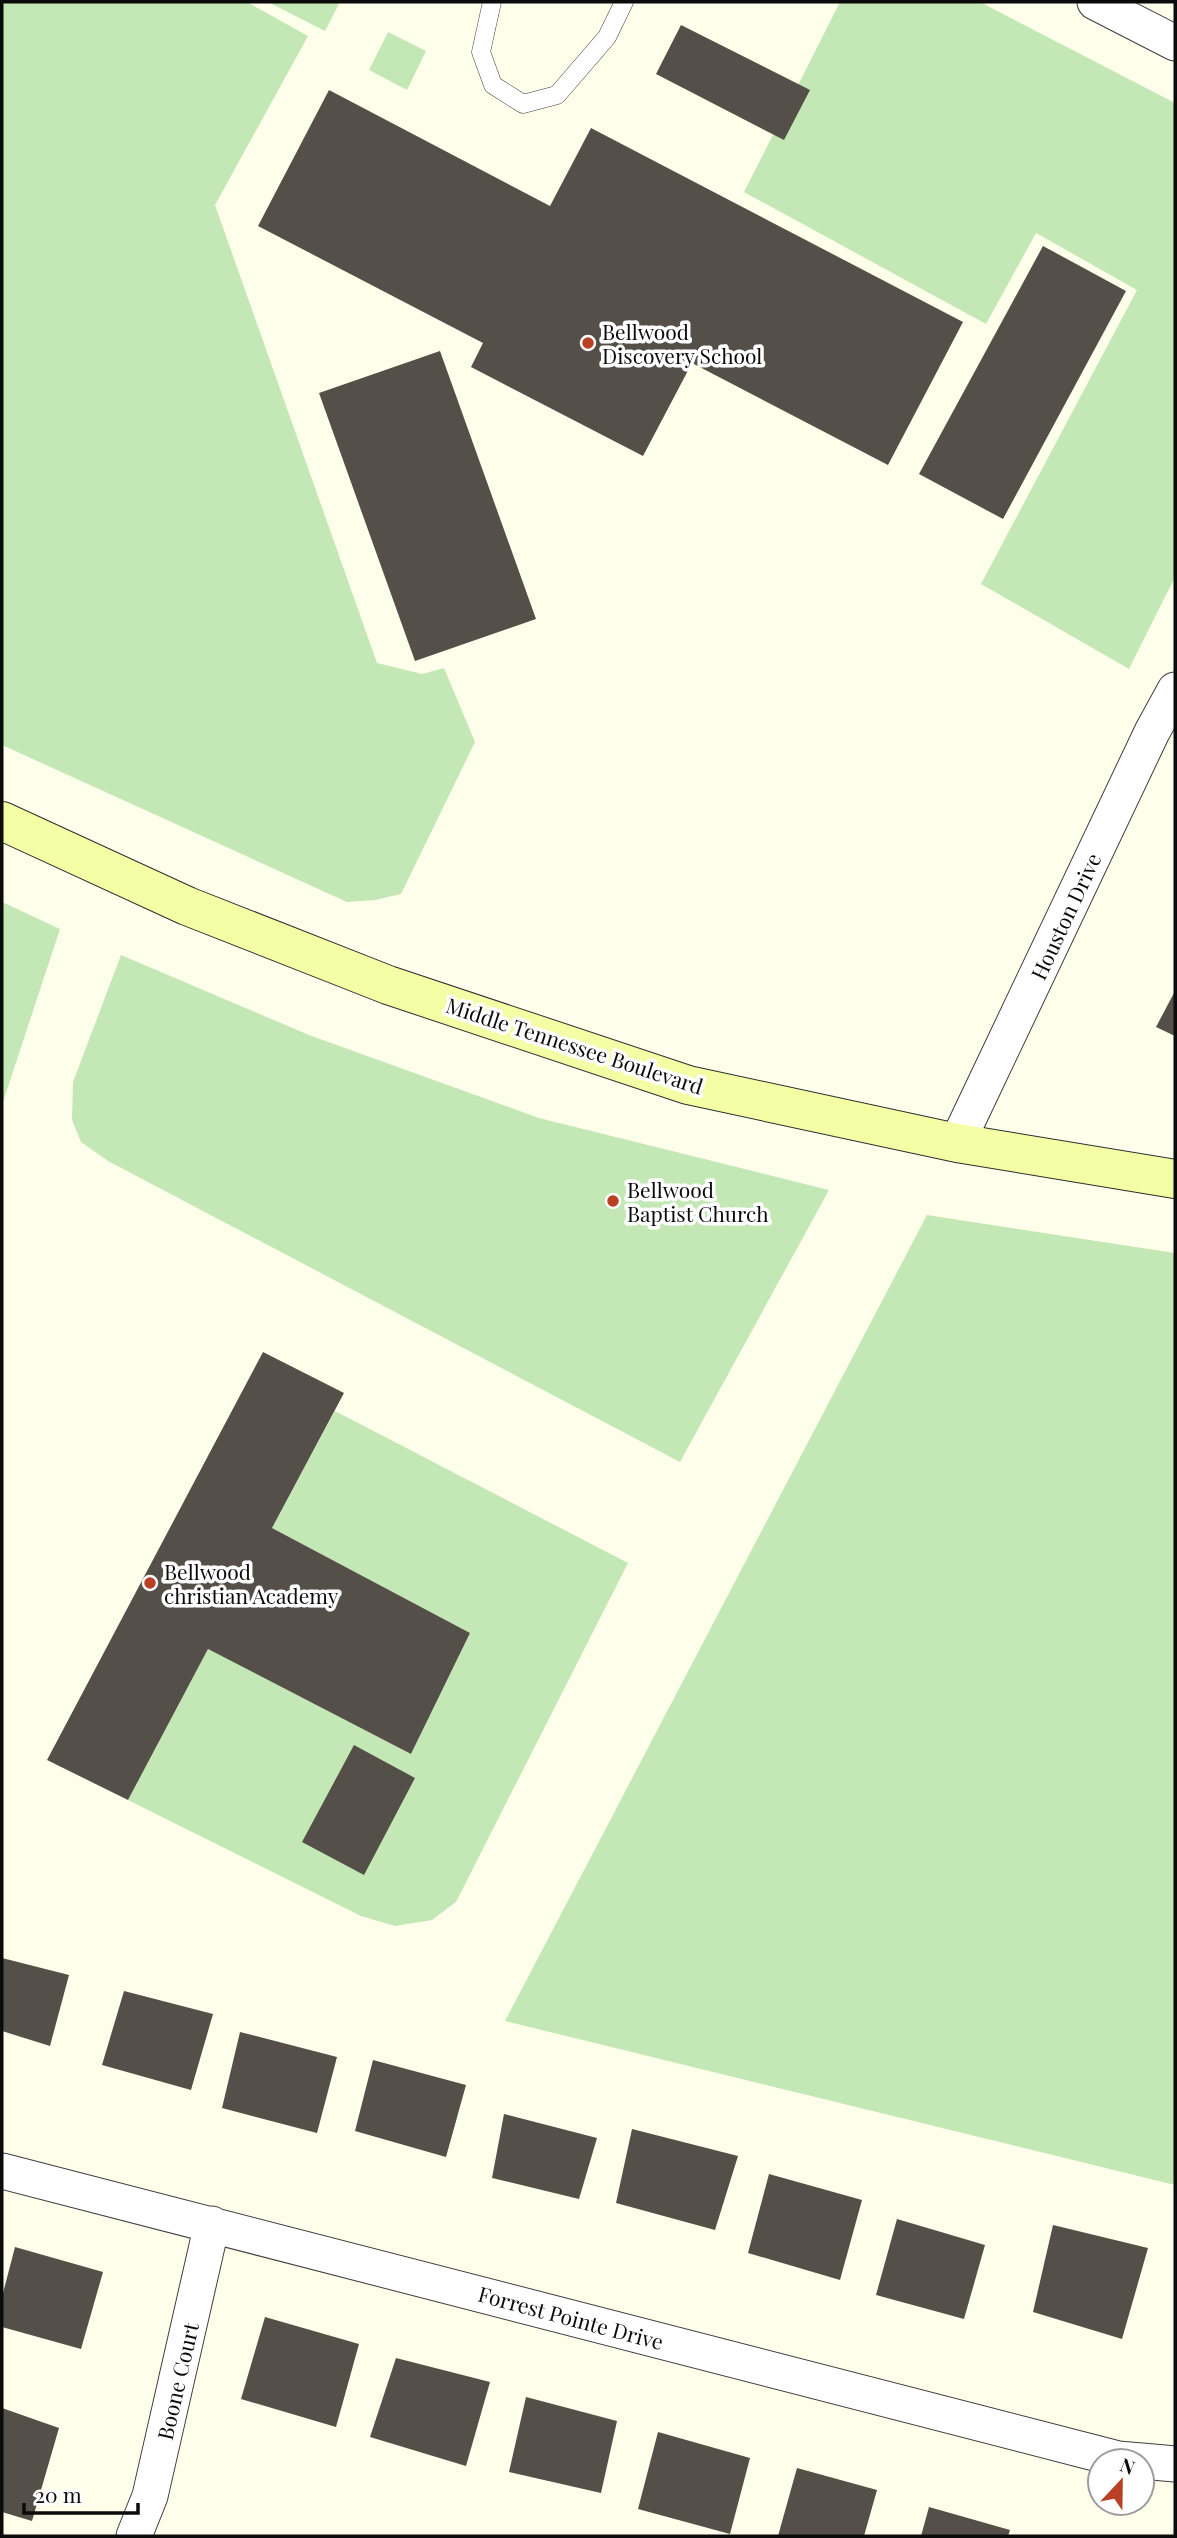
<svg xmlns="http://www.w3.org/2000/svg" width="1177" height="2538" font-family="'Playfair Display',serif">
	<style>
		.green { fill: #c4e8b5 }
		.building { fill: #544f48 }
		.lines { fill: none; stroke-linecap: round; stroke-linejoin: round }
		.lane-casing { stroke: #3e3e3e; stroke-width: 19 }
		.street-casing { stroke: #3e3e3e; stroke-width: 37 }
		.secondary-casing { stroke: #2d2d2d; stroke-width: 40 }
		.lane { stroke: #fff; stroke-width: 18 }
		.street { stroke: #fff; stroke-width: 35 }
		.secondary { stroke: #f4ffa5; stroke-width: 38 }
		.poi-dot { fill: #ba4025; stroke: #fff; stroke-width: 2.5 }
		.labels { text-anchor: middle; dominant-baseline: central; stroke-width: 7; stroke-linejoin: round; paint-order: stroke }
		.poi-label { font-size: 21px; fill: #0b0b0b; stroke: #fff; text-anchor: start }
		.street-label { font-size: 21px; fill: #0b0b0b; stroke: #fff }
	</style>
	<rect width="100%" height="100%" fill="#feffea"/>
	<!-- green -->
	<path class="green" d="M 2,2 L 247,2 L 308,36 L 215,205 L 377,663 L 422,674 L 444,668 L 475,742 L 401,894 L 375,900 L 347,902 L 2,745 Z
		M 268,2 L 340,2 L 325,31 Z
		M 840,2 L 980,2 L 1175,103 L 1175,577 L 1129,669 L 981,584 L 1137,290 L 1036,233 L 986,324 L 744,192 Z
		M 388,32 L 426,51 L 407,90 L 369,70 Z
		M 2,902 L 60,929 L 2,1105 Z
		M 121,955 L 309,1035 L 539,1118 L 829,1190 L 680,1462 L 108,1161 L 81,1142 L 72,1120 L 73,1082 Z
		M 927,1215 L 1175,1253 L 1175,2185 L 505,2021 Z
		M 335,1411 L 628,1563 L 456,1902 L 432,1920 L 395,1926 L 361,1916 L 128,1800 L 208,1649 L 411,1754 L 470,1633 L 272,1528 Z"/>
	<!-- building -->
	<path class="building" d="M 681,25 L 810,90 L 784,140 L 656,74 Z
		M 329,90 L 550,206 L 591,128 L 963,322 L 888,465 L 692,363 L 643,456 L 471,367 L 483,343 L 258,226 Z
		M 1043,246 L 1126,291 L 1003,519 L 919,474 Z
		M 440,351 L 536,619 L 415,661 L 319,393 Z
		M 1175,991 L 1175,1036 L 1156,1027 Z
		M 263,1352 L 344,1393 L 272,1528 L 470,1633 L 411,1754 L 208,1649 L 128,1800 L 47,1760 Z
		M 354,1745 L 415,1778 L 364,1875 L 302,1842 Z
		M 2,1958 L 69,1975 L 50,2046 L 2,2031 Z
		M 124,1991 L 213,2014 L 191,2090 L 102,2065 Z
		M 240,2032 L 337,2057 L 317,2133 L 222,2108 Z
		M 373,2060 L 466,2085 L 446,2157 L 355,2131 Z
		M 504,2114 L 597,2138 L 579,2199 L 492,2178 Z
		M 632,2129 L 738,2156 L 715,2230 L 616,2203 Z
		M 769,2174 L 862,2200 L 840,2280 L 748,2253 Z
		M 897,2219 L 985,2245 L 964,2319 L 876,2295 Z
		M 1053,2225 L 1148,2248 L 1122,2339 L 1033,2312 Z
		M 15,2247 L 103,2272 L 81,2349 L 2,2327 L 2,2297 Z
		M 265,2317 L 359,2344 L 336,2427 L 241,2399 Z
		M 396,2358 L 490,2382 L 466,2466 L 370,2437 Z
		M 526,2397 L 617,2421 L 601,2493 L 509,2472 Z
		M 2,2408 L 59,2428 L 32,2521 L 2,2512 Z
		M 658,2432 L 750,2458 L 730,2534 L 638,2509 Z
		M 797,2468 L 877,2490 L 864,2536 L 778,2536 Z
		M 929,2507 L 1010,2530 L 1008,2536 L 921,2536 Z"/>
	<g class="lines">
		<!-- lane casing -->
		<g class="lane-casing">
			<path id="lane" d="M 492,2 L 481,52 L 493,85 L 523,104 L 557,95 L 607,37 L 624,2"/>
		</g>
		<!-- street casing -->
		<g class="street-casing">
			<path id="street" d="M 1095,2 L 1175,43
				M 957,1143 L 1152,732 L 1175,690
				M 2,2171 L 1118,2459 L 1141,2461
				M 1142,2461 L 1175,2464
				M 134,2536 L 150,2496 L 212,2224"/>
		</g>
		<!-- secondary casing -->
		<g class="secondary-casing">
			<path id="secondary" d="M 2,821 L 187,906 L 388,985 L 688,1085 L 957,1143 L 1175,1179"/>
		</g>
		<!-- lane -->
		<use href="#lane" class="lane"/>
		<!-- street -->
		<use href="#street" class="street"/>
		<!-- secondary -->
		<use href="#secondary" class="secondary"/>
	</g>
	<!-- markers -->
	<g class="poi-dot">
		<circle cx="588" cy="343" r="7"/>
		<circle cx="613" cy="1201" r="7"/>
		<circle cx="150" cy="1583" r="7"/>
	</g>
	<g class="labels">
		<!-- poi labels -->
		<g class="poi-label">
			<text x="602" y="331">Bellwood<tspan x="602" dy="24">Discovery School</tspan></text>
			<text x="627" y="1189">Bellwood<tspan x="627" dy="24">Baptist Church</tspan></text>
			<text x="164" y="1571">Bellwood<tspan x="164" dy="24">christian Academy</tspan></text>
		</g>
		<!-- street labels -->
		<g class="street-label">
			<text transform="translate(1065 916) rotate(-65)">Houston Drive</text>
			<text transform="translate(575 1045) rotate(18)">Middle Tennessee Boulevard</text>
			<text transform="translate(571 2317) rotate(15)">Forrest Pointe Drive</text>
			<text transform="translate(177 2381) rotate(-77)">Boone Court</text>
		</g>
	</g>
	<!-- border -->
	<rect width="1177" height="2538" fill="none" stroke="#0b0b0b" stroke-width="7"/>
	<!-- north arrow -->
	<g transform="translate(1121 2482) rotate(22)"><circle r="33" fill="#ffffff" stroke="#9d9d9d" stroke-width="2"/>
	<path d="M0-5L12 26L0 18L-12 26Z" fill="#ba4025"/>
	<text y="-10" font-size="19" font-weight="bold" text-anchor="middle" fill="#0b0b0b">N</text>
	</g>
	<!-- scale -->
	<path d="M24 2503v10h114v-10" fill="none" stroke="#0b0b0b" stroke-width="3.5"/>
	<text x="35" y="2503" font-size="21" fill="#0b0b0b" stroke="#ffffff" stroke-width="5" paint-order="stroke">20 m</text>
</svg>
